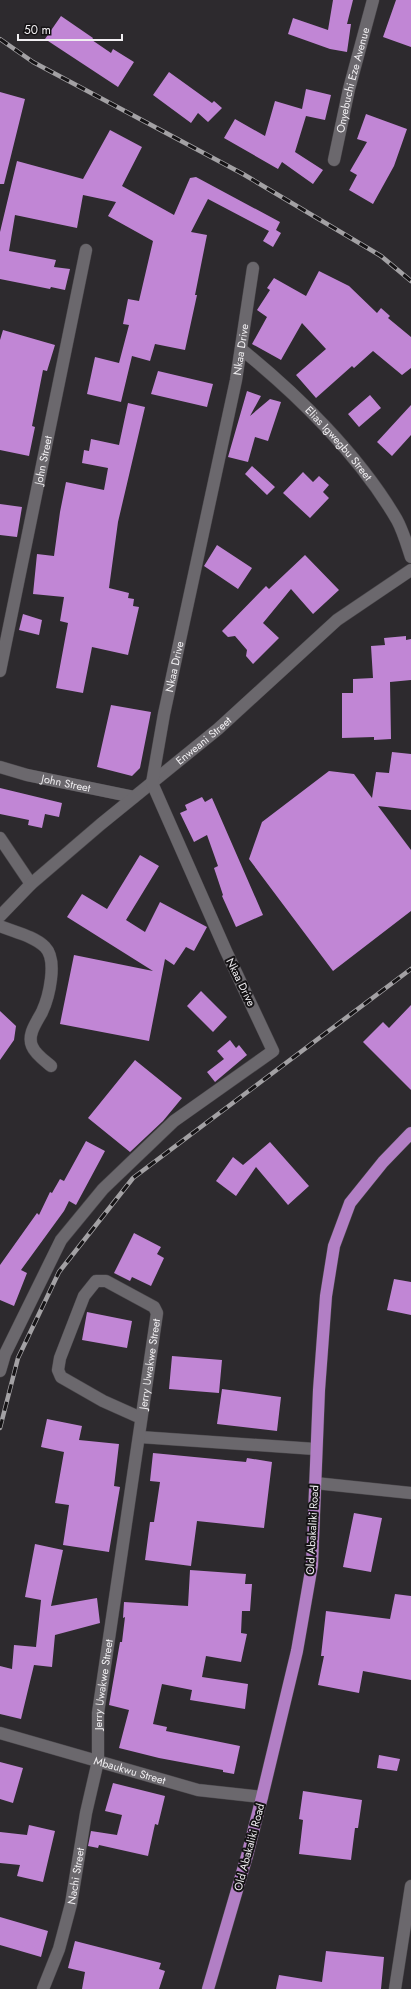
<svg xmlns="http://www.w3.org/2000/svg" width="411" height="1989" font-family="Jost,sans-serif">
	<style>
		.building { fill: #c186d5 }
		.lines { fill: none; stroke-linecap: round; stroke-linejoin: round }
		.minor-casing { stroke: #4a474b; stroke-width: 13 }
		.major-casing { stroke: #4a474b; stroke-width: 13 }
		.minor { stroke: #6b686d; stroke-width: 12 }
		.major { stroke: #b27fc5; stroke-width: 12 }
		.rail-casing { stroke: #a3a1a4; stroke-width: 4.5 }
		.rail { stroke: #151315; stroke-width: 3; stroke-dasharray: 9; stroke-linecap: butt }
		.labels { text-anchor: middle; dominant-baseline: central; stroke-width: 4; stroke-linejoin: round; paint-order: stroke }
		.street-label { font-size: 11px; fill: #f1eff2; stroke: #151315 }
	</style>
	<rect width="100%" height="100%" fill="#2d2a2e"/>
	<!-- building -->
	<path class="building" d="M 333,0 L 353,0 L 347,24 L 351,24 L 347,52 L 330,49 L 288,34 L 293,18 L 328,30 Z
		M 396,0 L 411,0 L 411,47 L 383,37 Z
		M 61,16 L 93,38 L 92,40 L 111,53 L 113,49 L 134,62 L 118,87 L 45,39 Z
		M 169,72 L 212,103 L 214,101 L 222,108 L 208,122 L 198,113 L 191,123 L 153,95 Z
		M 306,89 L 331,95 L 325,120 L 306,116 L 295,152 L 323,170 L 313,184 L 282,162 L 278,169 L 224,138 L 235,119 L 265,136 L 275,101 L 302,109 Z
		M 0,92 L 25,99 L 4,184 L 0,184 Z
		M 366,114 L 407,129 L 394,166 L 373,204 L 349,190 L 357,175 L 350,171 L 367,142 L 357,139 Z
		M 110,130 L 142,147 L 122,186 L 174,215 L 190,178 L 196,177 L 280,222 L 276,230 L 281,233 L 273,247 L 263,241 L 269,231 L 208,199 L 191,232 L 207,235 L 195,295 L 197,295 L 185,350 L 155,344 L 150,361 L 132,356 L 121,402 L 87,394 L 95,357 L 119,363 L 129,325 L 123,324 L 128,299 L 139,301 L 153,241 L 108,216 L 116,202 L 83,195 L 77,228 L 15,215 L 9,251 L 56,260 L 54,267 L 70,269 L 65,290 L 51,287 L 50,289 L 0,279 L 0,232 L 17,161 L 83,179 Z
		M 319,271 L 349,286 L 377,313 L 381,308 L 390,316 L 388,318 L 411,337 L 411,368 L 402,375 L 373,351 L 354,368 L 352,366 L 316,398 L 296,375 L 326,349 L 302,323 L 281,360 L 252,344 L 267,317 L 257,310 L 270,290 L 267,288 L 274,278 L 306,296 Z
		M 3,330 L 55,345 L 47,371 L 43,370 L 32,426 L 35,427 L 29,456 L 0,450 L 0,340 Z
		M 158,371 L 213,384 L 207,407 L 151,394 Z
		M 247,391 L 261,396 L 250,416 L 270,399 L 281,402 L 268,441 L 255,437 L 248,462 L 228,457 Z
		M 370,395 L 381,408 L 359,427 L 348,414 Z
		M 128,403 L 145,407 L 118,522 L 109,588 L 129,593 L 128,598 L 134,599 L 133,606 L 139,607 L 128,655 L 92,647 L 83,693 L 56,688 L 68,623 L 60,621 L 64,597 L 33,594 L 37,554 L 54,556 L 60,512 L 66,482 L 104,490 L 108,468 L 82,463 L 84,450 L 89,451 L 91,439 L 119,445 Z
		M 411,405 L 411,435 L 392,456 L 377,442 Z
		M 252,466 L 275,487 L 267,495 L 245,474 Z
		M 303,472 L 313,482 L 319,476 L 329,485 L 323,492 L 329,498 L 310,518 L 283,493 Z
		M 0,504 L 22,507 L 17,537 L 0,535 Z
		M 217,545 L 252,568 L 238,589 L 204,566 Z
		M 305,555 L 339,590 L 313,614 L 291,589 L 263,623 L 279,638 L 253,664 L 246,656 L 247,650 L 235,636 L 228,637 L 222,631 L 266,586 L 269,589 Z
		M 23,614 L 42,620 L 39,635 L 19,630 Z
		M 406,636 L 406,640 L 411,639 L 411,680 L 390,682 L 391,739 L 374,740 L 374,737 L 342,738 L 342,693 L 353,693 L 353,679 L 373,678 L 371,646 L 385,645 L 384,638 Z
		M 111,705 L 151,712 L 140,768 L 132,776 L 97,767 Z
		M 392,752 L 411,754 L 411,810 L 378,806 L 411,850 L 411,911 L 333,971 L 249,859 L 262,822 L 329,771 L 354,774 L 372,798 L 376,772 L 389,773 Z
		M 0,788 L 62,803 L 59,817 L 45,814 L 42,828 L 28,825 L 29,820 L 0,814 Z
		M 202,797 L 205,802 L 212,798 L 263,915 L 236,927 L 222,896 L 223,895 L 214,868 L 218,866 L 207,835 L 194,842 L 180,813 L 187,810 L 185,805 Z
		M 140,855 L 159,866 L 126,920 L 145,932 L 160,902 L 207,927 L 194,951 L 186,947 L 174,965 L 165,959 L 149,1041 L 60,1024 L 74,955 L 153,971 L 67,917 L 82,894 L 107,909 Z
		M 201,991 L 227,1017 L 213,1032 L 187,1006 Z
		M 411,1005 L 411,1090 L 363,1042 L 383,1022 L 389,1028 Z
		M 0,1011 L 16,1026 L 14,1040 L 0,1060 Z
		M 230,1040 L 236,1048 L 239,1045 L 247,1055 L 215,1082 L 207,1072 L 224,1059 L 217,1051 Z
		M 135,1060 L 182,1098 L 163,1121 L 130,1152 L 88,1118 Z
		M 86,1141 L 105,1151 L 76,1205 L 69,1201 L 64,1211 L 21,1270 L 27,1273 L 14,1306 L 0,1300 L 0,1265 L 37,1213 L 39,1215 L 50,1192 L 52,1193 L 60,1179 L 64,1181 Z
		M 270,1142 L 309,1186 L 288,1205 L 256,1167 L 236,1196 L 216,1181 L 233,1157 L 243,1165 Z
		M 134,1233 L 161,1247 L 157,1254 L 164,1258 L 151,1286 L 132,1277 L 130,1281 L 114,1273 Z
		M 394,1279 L 411,1282 L 411,1315 L 387,1310 Z
		M 87,1312 L 132,1321 L 127,1348 L 82,1340 Z
		M 172,1356 L 222,1360 L 219,1393 L 169,1389 Z
		M 222,1389 L 281,1397 L 277,1431 L 217,1424 Z
		M 47,1419 L 82,1426 L 79,1440 L 119,1444 L 114,1486 L 120,1487 L 109,1552 L 63,1545 L 69,1505 L 55,1503 L 64,1452 L 41,1447 Z
		M 153,1453 L 246,1462 L 247,1458 L 272,1462 L 264,1528 L 197,1521 L 191,1566 L 145,1560 L 150,1522 L 154,1522 L 160,1482 L 150,1481 Z
		M 354,1513 L 382,1518 L 371,1572 L 343,1567 Z
		M 35,1544 L 63,1550 L 51,1606 L 97,1598 L 100,1623 L 55,1635 L 52,1667 L 34,1665 L 21,1719 L 0,1714 L 0,1666 L 12,1669 L 14,1645 L 36,1647 L 41,1600 L 25,1597 Z
		M 190,1570 L 246,1574 L 245,1584 L 252,1584 L 250,1611 L 242,1611 L 241,1633 L 247,1634 L 241,1662 L 206,1656 L 202,1677 L 248,1684 L 245,1709 L 190,1700 L 192,1690 L 162,1684 L 153,1724 L 167,1727 L 166,1731 L 240,1746 L 234,1774 L 223,1772 L 223,1770 L 159,1758 L 119,1748 L 129,1710 L 109,1705 L 120,1642 L 122,1642 L 125,1617 L 123,1618 L 124,1602 L 188,1606 Z
		M 395,1594 L 411,1596 L 411,1680 L 363,1671 L 359,1693 L 318,1685 L 324,1656 L 321,1656 L 326,1611 L 390,1619 Z
		M 379,1755 L 400,1759 L 397,1771 L 377,1768 Z
		M 0,1762 L 23,1768 L 13,1803 L 0,1799 Z
		M 113,1783 L 165,1796 L 158,1825 L 155,1824 L 148,1856 L 99,1845 L 98,1848 L 88,1846 L 91,1831 L 117,1835 L 122,1815 L 105,1811 Z
		M 303,1791 L 362,1800 L 358,1828 L 355,1828 L 351,1860 L 299,1854 L 303,1820 L 299,1819 Z
		M 29,1825 L 55,1831 L 43,1882 L 17,1876 L 20,1865 L 0,1863 L 0,1832 L 27,1835 Z
		M 0,1917 L 48,1931 L 41,1957 L 0,1945 Z
		M 75,1941 L 161,1963 L 159,1969 L 165,1971 L 159,1989 L 82,1989 L 85,1972 L 68,1968 Z
		M 326,1951 L 384,1957 L 381,1989 L 276,1989 L 279,1975 L 322,1982 Z"/>
	<g class="lines">
		<!-- minor casing -->
		<g class="minor-casing">
			<g id="minor">
				<path id="s1" d="M 334,160 L 349,89 L 373,0"/>
				<path id="s2" d="M 241,349 C 298,395 360,456 397,520 C 403,531 407,545 411,557"/>
				<path id="s3" d="M 0,671 L 86,250"/>
				<path id="s4" d="M 0,767 L 27,775 L 134,797"/>
				<path d="M 0,838 L 31,884"/>
				<path id="s5" d="M 0,916 L 31,884 L 101,824 L 218,729 L 337,620 L 411,570"/>
				<path d="M 0,926 C 14,932 34,936 45,947 C 58,960 49,997 42,1012 C 37,1022 27,1034 32,1046 C 35,1054 45,1061 51,1066"/>
				<path id="s6" d="M 0,1371 L 5,1354 L 61,1240 L 103,1189 L 174,1121 L 273,1051 L 226,951 L 152,783 L 164,714 L 236,380 L 253,268"/>
				<path d="M 140,1437 L 315,1449"/>
				<path d="M 315,1483 L 411,1493"/>
				<path id="s7" d="M 0,1733 L 198,1790 L 262,1797"/>
				<path id="s8" d="M 43,1989 L 59,1949 L 71,1904 L 86,1813 L 98,1761 L 98,1713 L 157,1313 L 154,1307 L 106,1281 L 96,1281 L 84,1296 L 60,1358 L 58,1370 L 61,1377 L 103,1401 L 141,1418"/>
				<path d="M 395,1989 L 411,1886"/>
			</g>
		</g>
		<!-- major casing -->
		<g class="major-casing">
			<path id="major" d="M 208,1989 L 247,1856 L 262,1797 L 297,1651 L 312,1565 L 319,1390 L 326,1296 L 334,1246 L 350,1203 L 383,1162 L 411,1133"/>
		</g>
		<!-- minor -->
		<use href="#minor" class="minor"/>
		<!-- major -->
		<use href="#major" class="major"/>
		<!-- rail casing -->
		<g class="rail-casing">
			<path id="rail" d="M 0,39 L 33,62 L 243,174 L 381,256 L 411,281
				M 0,1428 L 18,1358 L 59,1272 L 133,1178 L 411,969"/>
		</g>
		<!-- rail -->
		<use href="#rail" class="rail"/>
	</g>
	<g class="labels">
		<!-- street labels -->
		<g class="street-label">
			<text stroke="none"><textPath href="#s1" startOffset="82">Onyebuchi Eze Avenue</textPath></text>
			<text stroke="none"><textPath href="#s6" startOffset="1167">Nkaa Drive</textPath></text>
			<text stroke="none"><textPath href="#s2" startOffset="136">Elias Igwegbu Street</textPath></text>
			<text stroke="none"><textPath href="#s3" startOffset="215">John Street</textPath></text>
			<text stroke="none"><textPath href="#s6" startOffset="843">Nkaa Drive</textPath></text>
			<text stroke="none"><textPath href="#s5" startOffset="269">Enweani Street</textPath></text>
			<text stroke="none"><textPath href="#s4" startOffset="68">John Street</textPath></text>
			<text transform="translate(241 982) rotate(64)">Nkaa Drive</text>
			<text stroke="none"><textPath href="#s8" startOffset="636">Jerry Uwakwe Street</textPath></text>
			<text transform="translate(312 1530) rotate(-87)">Old Abakaliki Road</text>
			<text stroke="none"><textPath href="#s8" startOffset="312">Jerry Uwakwe Street</textPath></text>
			<text stroke="none"><textPath href="#s7" startOffset="135">Mbaukwu Street</textPath></text>
			<text transform="translate(249 1847) rotate(-75)">Old Abakaliki Road</text>
			<text stroke="none"><textPath href="#s8" startOffset="118">Nachi Street</textPath></text>
		</g>
	</g>
	<!-- scale -->
	<path d="M18 34v6h104v-6" fill="none" stroke="#f1eff2" stroke-width="2"/>
	<text x="24" y="34" font-size="12" fill="#f1eff2" stroke="#151315" stroke-width="3" paint-order="stroke">50 m</text>
</svg>
